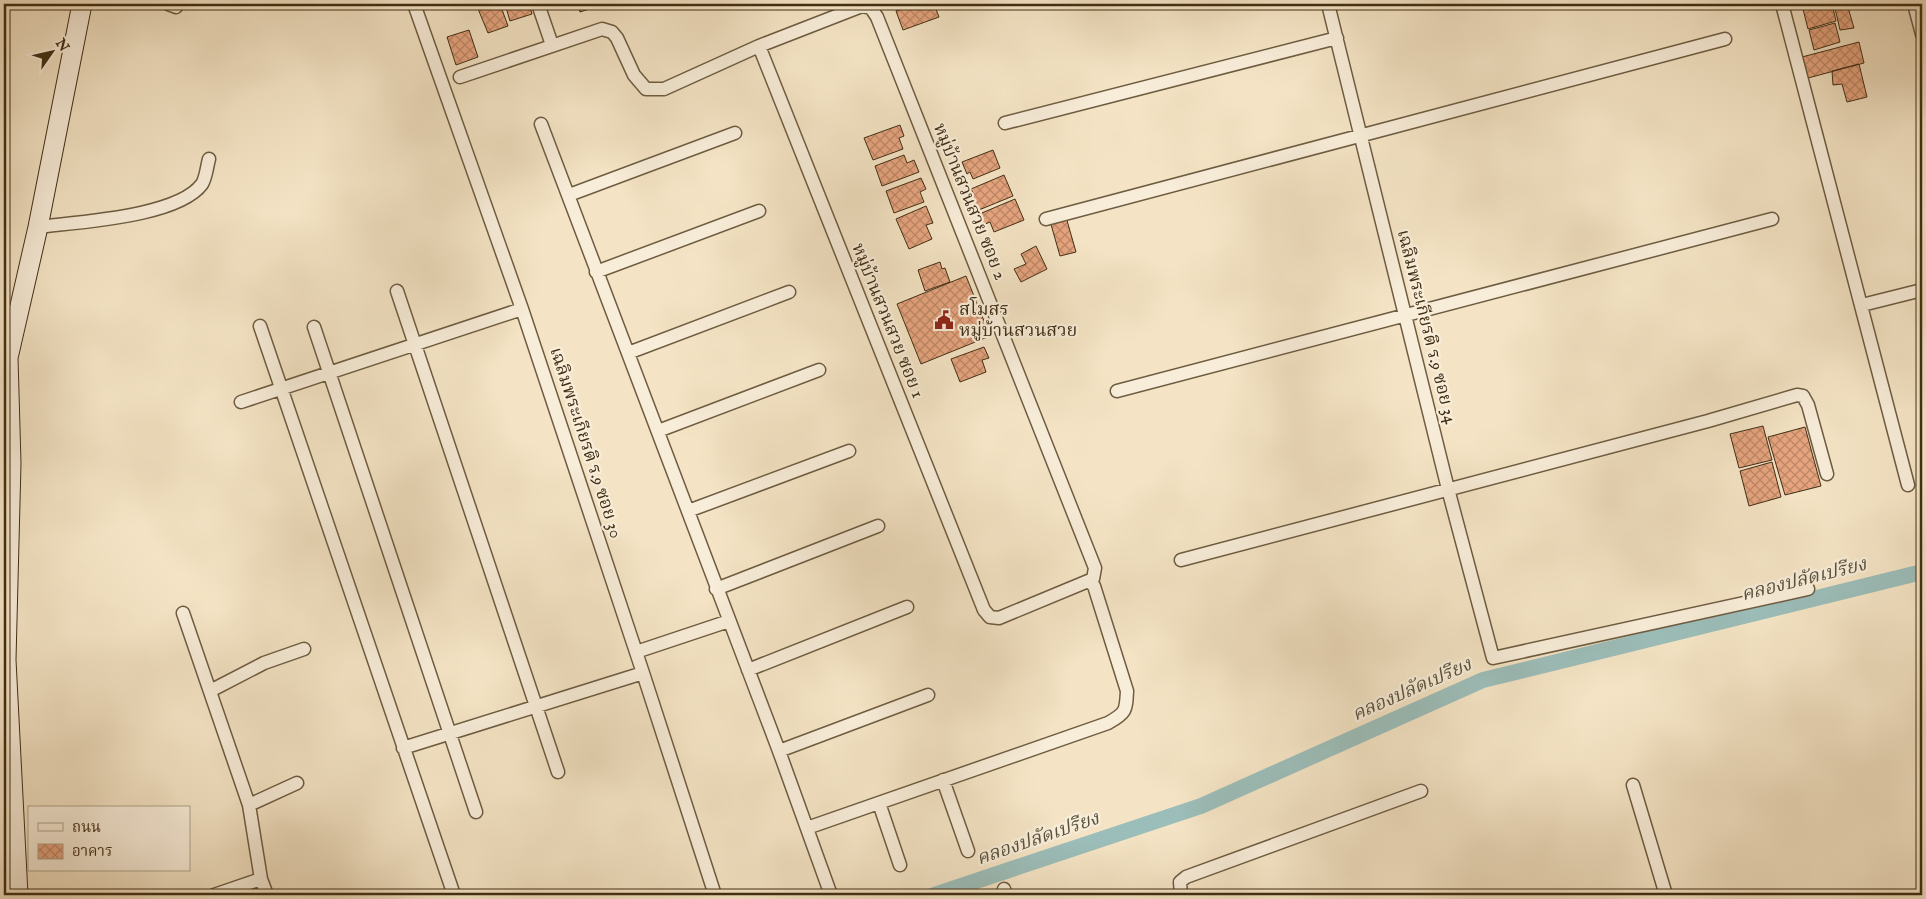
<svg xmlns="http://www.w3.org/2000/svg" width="1926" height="899" font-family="'IM FELL English','Noto Serif Thai',serif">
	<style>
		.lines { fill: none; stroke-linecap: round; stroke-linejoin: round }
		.canal { stroke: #9cbeba; stroke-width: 16 }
		.building { fill: url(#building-cross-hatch); stroke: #412e15 }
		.minor-casing { stroke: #6e5c41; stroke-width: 15 }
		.secondary-casing { stroke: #412e15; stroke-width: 21 }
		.minor { stroke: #f8edd9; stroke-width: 12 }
		.secondary { stroke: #f8edd9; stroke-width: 19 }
		.labels { text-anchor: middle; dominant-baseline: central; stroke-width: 4.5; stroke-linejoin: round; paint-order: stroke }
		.street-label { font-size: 18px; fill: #412e15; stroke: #f8edd9 }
		.poi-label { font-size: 18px; fill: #412e15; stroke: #f8edd9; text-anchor: start }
		.water-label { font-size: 19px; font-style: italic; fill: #58523e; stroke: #f8edd9 }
	</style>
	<defs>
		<pattern id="building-cross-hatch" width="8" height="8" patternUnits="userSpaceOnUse" patternTransform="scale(1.25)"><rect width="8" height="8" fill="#e7a57f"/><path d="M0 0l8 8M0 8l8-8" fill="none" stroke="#bd8767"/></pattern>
	</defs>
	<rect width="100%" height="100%" fill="#f4e4c5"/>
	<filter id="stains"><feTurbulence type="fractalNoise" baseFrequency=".004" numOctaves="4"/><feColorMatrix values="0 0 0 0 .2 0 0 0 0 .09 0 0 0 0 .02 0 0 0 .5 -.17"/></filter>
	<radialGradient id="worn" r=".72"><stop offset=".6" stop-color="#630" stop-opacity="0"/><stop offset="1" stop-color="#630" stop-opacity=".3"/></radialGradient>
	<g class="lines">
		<!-- canal -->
		<path class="canal" d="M 934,895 L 1201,806 L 1483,680 L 1922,572"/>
	</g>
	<!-- building -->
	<path class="building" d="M 476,4 L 500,4 L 508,26 L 488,33 Z
		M 505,4 L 529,4 L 532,14 L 510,21 Z
		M 577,4 L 605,4 L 580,12 Z
		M 909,4 L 934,4 L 939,17 L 903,30 L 896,11 L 910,6 Z
		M 1821,4 L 1832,4 L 1836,21 L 1808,29 L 1803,9 Z
		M 1834,4 L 1847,4 L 1854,28 L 1840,30 Z
		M 1835,23 L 1840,42 L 1814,50 L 1809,30 Z
		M 469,30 L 478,57 L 456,65 L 447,37 Z
		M 1859,42 L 1864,63 L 1808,78 L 1802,57 Z
		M 1859,64 L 1867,97 L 1847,102 L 1842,84 L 1833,85 L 1832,71 Z
		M 900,125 L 904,136 L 899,138 L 903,149 L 873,160 L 864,138 Z
		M 993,150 L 1000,168 L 973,179 L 970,172 L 967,174 L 962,162 Z
		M 904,155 L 907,163 L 914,160 L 919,172 L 882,186 L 875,166 Z
		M 1004,175 L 1013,196 L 974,212 L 967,197 L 974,195 L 971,189 Z
		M 921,178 L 926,189 L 920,192 L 924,202 L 894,213 L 886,191 Z
		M 1015,199 L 1024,220 L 994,232 L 990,222 L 981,226 L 977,215 Z
		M 926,206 L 933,223 L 926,225 L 932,239 L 909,249 L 896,219 Z
		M 1066,217 L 1076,252 L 1060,256 L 1050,221 Z
		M 1036,246 L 1047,269 L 1021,282 L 1014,269 L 1026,264 L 1021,254 Z
		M 940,262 L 942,269 L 945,268 L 950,282 L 925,291 L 918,270 Z
		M 966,276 L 990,336 L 921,364 L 897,304 Z
		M 984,347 L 989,358 L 982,360 L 986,372 L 960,382 L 951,359 Z
		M 1763,426 L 1772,460 L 1739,468 L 1730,434 Z
		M 1805,427 L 1821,486 L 1785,495 L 1768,437 Z
		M 1772,462 L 1781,497 L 1749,506 L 1740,471 Z"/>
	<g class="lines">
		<!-- minor casing -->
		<g class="minor-casing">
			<path id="minor" d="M 168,4 L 176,7
				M 414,4 L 522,309 L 643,673 L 715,895
				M 538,4 L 552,45
				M 1328,4 L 1448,489 L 1493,658 L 1808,589
				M 1782,4 L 1908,485
				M 1914,4 L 1922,34
				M 460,77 L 602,29 L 612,32 L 617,38 L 634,75 L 646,89 L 664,89 L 759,46 L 862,6 L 871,8 L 877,17 L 1095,568 L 1093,579 L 999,618 L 990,617 L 984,610 L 759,46
				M 1005,123 L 1337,38
				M 541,124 L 779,751 L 831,895
				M 569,195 L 735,133
				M 1046,219 L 1725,39
				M 38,227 C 77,222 178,217 202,184 C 206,178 207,166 209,159
				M 596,272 L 759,211
				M 397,291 L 558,772
				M 1862,305 L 1922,290
				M 260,326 L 454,895
				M 314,327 L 476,812
				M 628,353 L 789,292
				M 1117,391 L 1772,219
				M 241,402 L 522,309
				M 658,431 L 819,370
				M 688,511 L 849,451
				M 1181,560 L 1708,421 L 1797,395 L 1803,396 L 1808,405 L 1827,474
				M 716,589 L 878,526
				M 183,613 L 249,805 L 261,879 L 267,895
				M 636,652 L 729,621
				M 748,670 L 907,607
				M 210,691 L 264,663 L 304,649
				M 403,748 L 643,673
				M 779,751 L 928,695
				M 943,780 L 968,851
				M 1633,785 L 1666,895
				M 879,803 L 900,865
				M 249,805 L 297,783
				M 807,828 L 1108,723 C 1126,713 1126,711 1127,691 L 1094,586 L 1088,581
				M 1004,889 L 1006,895
				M 214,895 L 261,879
				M 1181,895 L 1180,882 L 1186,877 L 1421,791"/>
		</g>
		<!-- secondary casing -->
		<g class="secondary-casing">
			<path id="secondary" d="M 18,895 L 6,660 L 11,463 L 8,358 L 38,227 L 82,4"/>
		</g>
		<!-- minor -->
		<use href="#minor" class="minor"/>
		<!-- secondary -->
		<use href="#secondary" class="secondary"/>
	</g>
	<!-- icons -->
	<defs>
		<g id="civic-bare" transform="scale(1.5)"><path d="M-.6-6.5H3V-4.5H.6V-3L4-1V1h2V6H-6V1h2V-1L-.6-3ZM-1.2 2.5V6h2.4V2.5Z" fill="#8f2418" stroke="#f8edd9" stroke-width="2.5" paint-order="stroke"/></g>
	</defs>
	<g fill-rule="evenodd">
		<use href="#civic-bare" x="944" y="320"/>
	</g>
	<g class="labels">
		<!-- street labels -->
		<g class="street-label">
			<text transform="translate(969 202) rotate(68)">หมู่บ้านสวนสวย ซอย 2</text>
			<text transform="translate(887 321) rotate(68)">หมู่บ้านสวนสวย ซอย 1</text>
			<text transform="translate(1426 327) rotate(76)">เฉลิมพระเกียรติ ร.9 ซอย 34</text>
			<text transform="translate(585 443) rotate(72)">เฉลิมพระเกียรติ ร.9 ซอย 30</text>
		</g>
		<!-- poi labels -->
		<g class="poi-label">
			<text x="959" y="310">สโมสร<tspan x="959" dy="21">หมู่บ้านสวนสวย</tspan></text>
		</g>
		<!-- water labels -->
		<g class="water-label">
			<text transform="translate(1804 580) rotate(-14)">คลองปลัดเปรียง</text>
			<text transform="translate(1412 690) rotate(-24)">คลองปลัดเปรียง</text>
			<text transform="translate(1038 839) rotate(-19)">คลองปลัดเปรียง</text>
		</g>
	</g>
	<!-- margin -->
	<rect width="1926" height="899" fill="none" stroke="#f4e4c5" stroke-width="20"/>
	<rect x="5" y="5" width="1916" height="889" fill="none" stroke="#412e15" stroke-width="2.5"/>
	<rect x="10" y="10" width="1906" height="879" fill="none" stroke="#412e15"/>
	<!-- legend -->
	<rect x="28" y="806" width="162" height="65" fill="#f8edd9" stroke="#afa18b"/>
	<rect x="38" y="823" width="25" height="8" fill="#f8edd9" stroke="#afa18b"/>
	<text x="72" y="832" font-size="15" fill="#412e15">ถนน</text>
	<rect x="38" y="844" width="25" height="15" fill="url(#building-cross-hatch)" stroke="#afa18b"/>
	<text x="72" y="856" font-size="15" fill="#412e15">อาคาร</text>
	<!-- north arrow -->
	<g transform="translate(52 52) rotate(56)" stroke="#f8edd9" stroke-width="4" paint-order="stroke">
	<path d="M0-4L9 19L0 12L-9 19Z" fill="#412e15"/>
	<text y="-8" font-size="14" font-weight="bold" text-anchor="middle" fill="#412e15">N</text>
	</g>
	<rect width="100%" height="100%" filter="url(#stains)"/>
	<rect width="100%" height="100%" fill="url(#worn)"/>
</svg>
